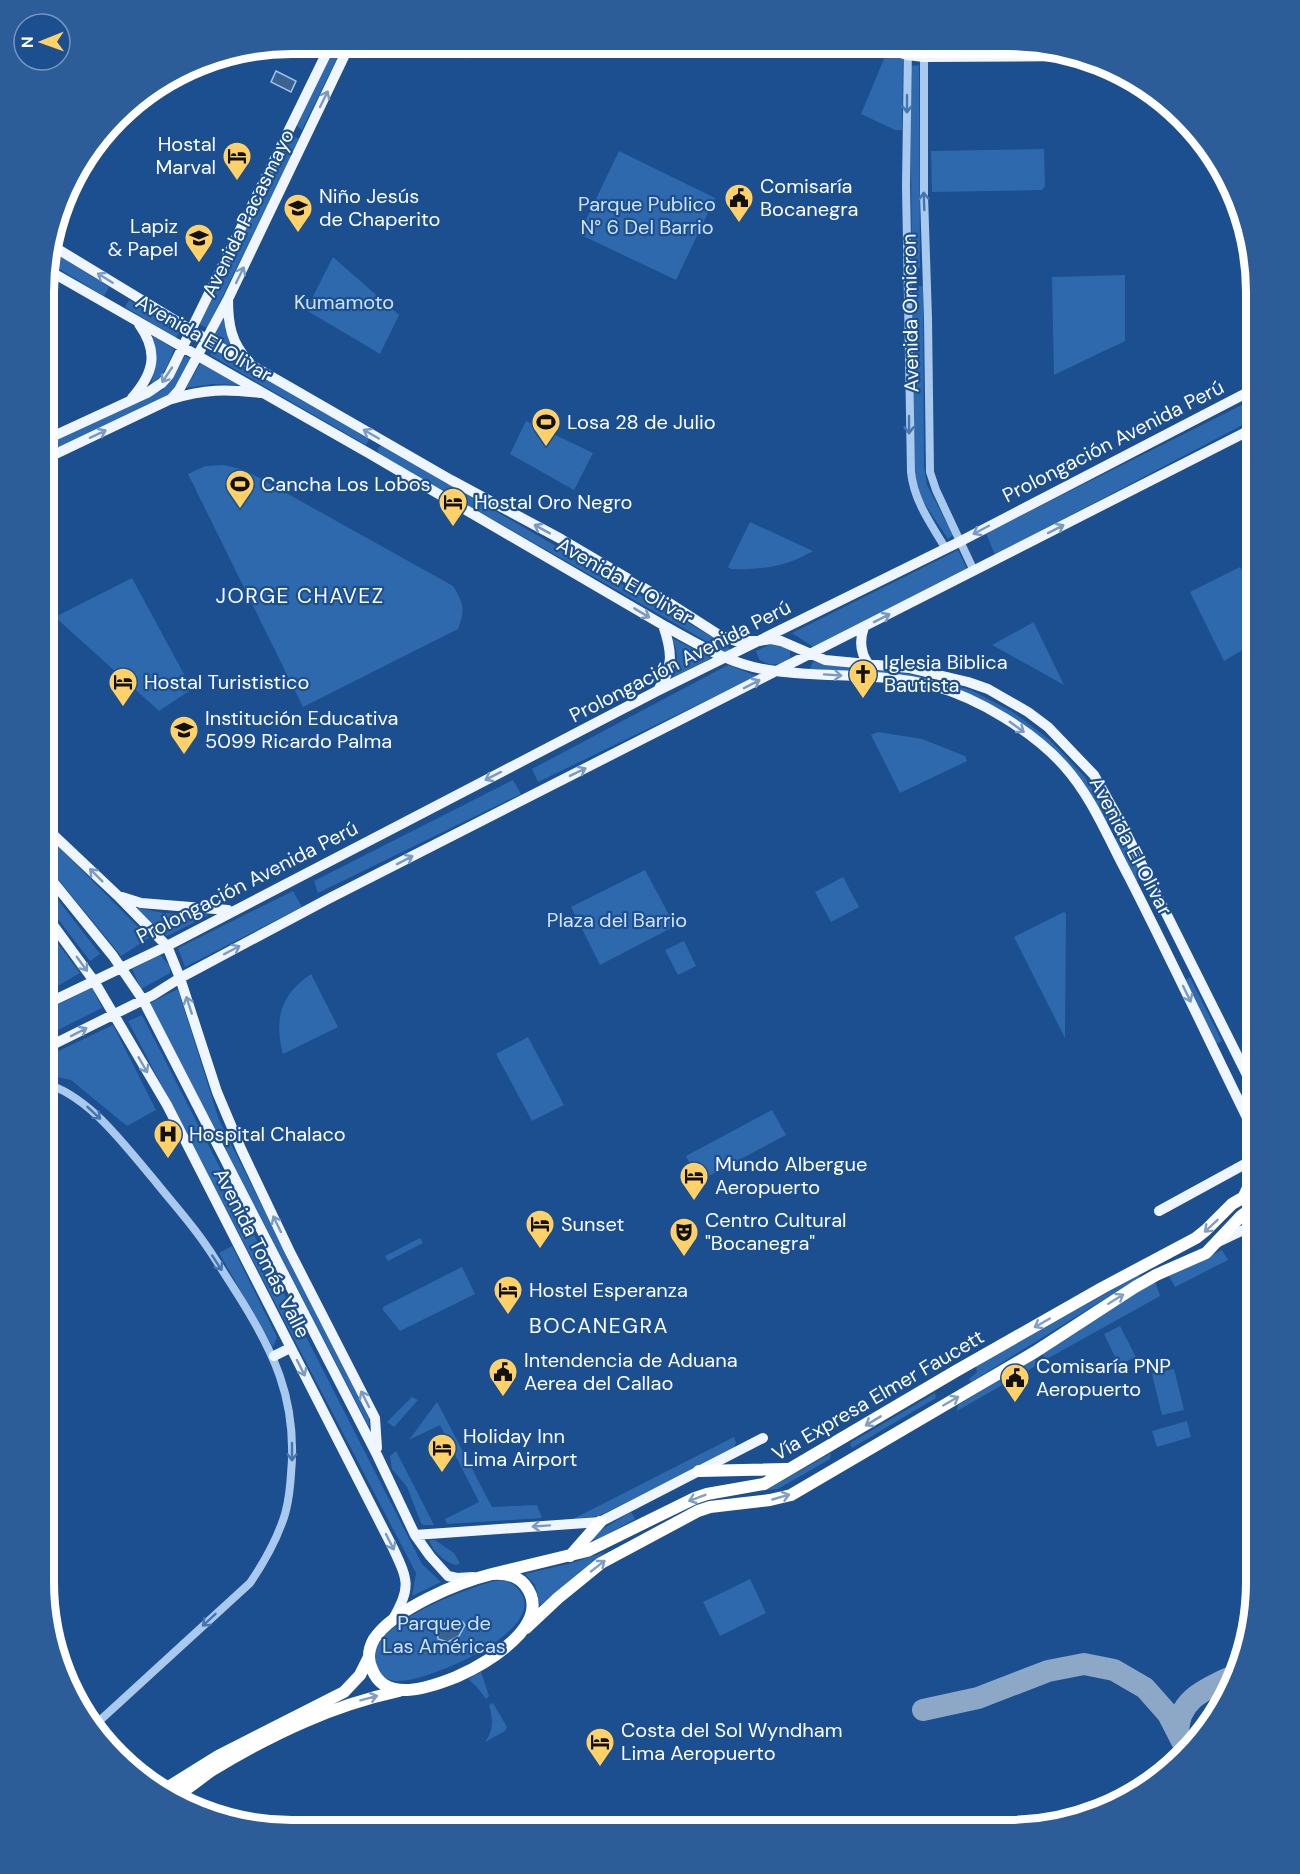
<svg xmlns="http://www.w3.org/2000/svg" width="1300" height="1874" font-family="'DM Sans',sans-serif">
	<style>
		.green { fill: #2e69ad }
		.water { fill: #3c6290; stroke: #9cc4f0; stroke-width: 1.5 }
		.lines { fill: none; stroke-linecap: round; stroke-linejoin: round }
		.taxiway { stroke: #8da7c7; stroke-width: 22 }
		.minor { stroke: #a9c9ee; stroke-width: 8 }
		.major { stroke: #f0f6ff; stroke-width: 10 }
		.highway { stroke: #fff; stroke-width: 12 }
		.oneway { stroke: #7b9ac1 }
		.oneway2 { stroke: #4674ac }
		.oneway3 { stroke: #829ec1 }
		.labels { text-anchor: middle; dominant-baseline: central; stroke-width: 4.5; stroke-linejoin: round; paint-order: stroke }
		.poi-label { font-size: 20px; fill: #fff; stroke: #1b4f8f; text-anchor: start }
		.park-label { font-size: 20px; fill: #cfe3fa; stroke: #1b4f8f }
		.street-label { font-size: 20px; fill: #fff; stroke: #1b4f8f }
		.neighbourhood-label { font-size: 21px; letter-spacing: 1.5px; fill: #fff; stroke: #1b4f8f }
		.rim { fill: none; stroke: #fff; stroke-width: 8 }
	</style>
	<rect width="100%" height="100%" fill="#1b4f8f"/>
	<!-- green -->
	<path class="green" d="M 335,44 L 344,44 L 302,130 L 296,125 Z
		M 435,44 L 474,44 L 467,59 Z
		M 933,45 L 1040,46 L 1062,51 L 933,51 Z
		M 886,54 L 903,59 L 902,130 L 895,130 L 861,114 Z
		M 919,65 L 920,268 L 912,269 L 910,66 Z
		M 292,136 L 300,139 L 207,328 L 199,324 Z
		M 1044,149 L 1045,186 L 1042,190 L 932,192 L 931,151 Z
		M 619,151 L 715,198 L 676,280 L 579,234 Z
		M 49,249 L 109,287 L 104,296 L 46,261 Z
		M 333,257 L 399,315 L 380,354 L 306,310 Z
		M 1125,275 L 1125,341 L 1054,375 L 1052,277 Z
		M 911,286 L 923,286 L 924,466 L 927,485 L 953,535 L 948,539 L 921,498 L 915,477 Z
		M 129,300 L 180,331 L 176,338 L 125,307 Z
		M 224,314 L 225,330 L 234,351 L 211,338 Z
		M 153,336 L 174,349 C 169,364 164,376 151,385 L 156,361 Z
		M 213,349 L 370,438 L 366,445 L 210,355 Z
		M 185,356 L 192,359 L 173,392 L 165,399 L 45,454 L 45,445 L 163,390 Z
		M 201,362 L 240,385 L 212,384 L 186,388 Z
		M 1256,398 L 1256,418 L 995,555 L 986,533 Z
		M 526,421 L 593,453 L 574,490 L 510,454 Z
		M 380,446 L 385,447 L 728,646 L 730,650 L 725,652 L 382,456 L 378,452 L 378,448 Z
		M 224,465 L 245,470 L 453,586 C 463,602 466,610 458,629 L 303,707 L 188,474 L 205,466 Z
		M 750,522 L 813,551 C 786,567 761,570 731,569 L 728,567 Z
		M 958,550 L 967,569 L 815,648 L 792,633 Z
		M 1240,567 L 1256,597 L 1256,642 L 1224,661 L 1190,592 Z
		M 132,578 L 192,689 L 159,711 L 55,617 Z
		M 1034,622 L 1034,623 L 1064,685 L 992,645 Z
		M 672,638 L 711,658 L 673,677 C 679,663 678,651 672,638 Z
		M 771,644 L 783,644 L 790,649 L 790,658 C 779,666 770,667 759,659 L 756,651 Z
		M 813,662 L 910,674 L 971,690 L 1013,712 L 1050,740 L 1085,777 L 1113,821 L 1104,823 L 1052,750 L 969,695 L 809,670 Z
		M 728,665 L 757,676 L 538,782 L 532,769 Z
		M 878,732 L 922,739 L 965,756 L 967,761 L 900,793 L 871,735 Z
		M 513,780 L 521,794 L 318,893 L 314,881 Z
		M 45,834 L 58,846 L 149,938 L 121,956 L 45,863 Z
		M 1122,835 L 1142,878 L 1134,882 L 1113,840 Z
		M 645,870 L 675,926 L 600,965 L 571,907 Z
		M 843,877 L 859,907 L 831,922 L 815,892 Z
		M 45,883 L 100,954 L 90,961 L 45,902 Z
		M 293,891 L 302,907 L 185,967 L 178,948 Z
		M 133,907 L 163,913 L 209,915 L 167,936 Z
		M 1064,912 L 1066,913 L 1065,1038 L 1014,937 Z
		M 45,926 L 80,973 L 44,994 Z
		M 684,941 L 696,966 L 678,975 L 665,950 Z
		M 160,955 L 170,966 L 170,973 L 141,989 L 132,969 Z
		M 311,974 L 338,1027 L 283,1054 C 274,1019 280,995 311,974 Z
		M 1190,977 L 1222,1041 L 1216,1044 L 1184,981 Z
		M 92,987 L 102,1008 L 44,1037 L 44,1012 Z
		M 178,989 L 219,1120 L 369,1418 L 369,1427 L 150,1003 Z
		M 142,1015 L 422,1564 L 441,1582 L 412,1596 L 416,1573 L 128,1021 Z
		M 113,1025 L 156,1110 L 127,1126 L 71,1080 L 44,1074 L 44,1058 Z
		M 528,1037 L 564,1105 L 532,1121 L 496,1054 Z
		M 1246,1092 L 1256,1111 L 1255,1124 L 1239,1095 Z
		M 772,1110 L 786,1135 L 699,1181 L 686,1156 Z
		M 420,1238 L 423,1243 L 388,1261 L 385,1256 Z
		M 232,1246 L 277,1337 L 273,1347 L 219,1253 Z
		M 1222,1250 L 1228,1260 L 1175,1287 L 1169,1276 Z
		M 462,1267 L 475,1294 L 400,1331 L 383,1310 L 383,1307 Z
		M 1139,1275 L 1140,1277 L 971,1382 L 969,1379 L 977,1372 L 976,1366 Z
		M 1155,1281 L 1160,1296 L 1045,1360 L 1042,1354 Z
		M 1120,1326 L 1136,1357 L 1119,1365 L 1104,1334 Z
		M 1034,1359 L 1039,1364 L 957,1411 L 958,1405 Z
		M 1174,1369 L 1184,1410 L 1162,1415 L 1152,1374 Z
		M 935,1393 L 936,1398 L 852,1448 L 850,1443 Z
		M 412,1397 L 418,1400 L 394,1427 L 387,1422 Z
		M 437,1402 L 492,1507 L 537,1505 L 542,1518 L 447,1524 L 445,1519 L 479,1502 L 440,1425 L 409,1440 Z
		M 1187,1421 L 1191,1437 L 1157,1447 L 1152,1431 Z
		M 734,1437 L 736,1443 L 733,1449 L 599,1516 L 573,1519 Z
		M 396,1451 L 434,1525 L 423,1525 L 421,1523 L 407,1487 L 392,1469 L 390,1456 Z
		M 831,1453 L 830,1459 L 778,1489 L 766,1490 Z
		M 631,1512 L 635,1519 L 602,1537 L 588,1542 L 599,1531 Z
		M 429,1540 L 435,1540 L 454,1553 L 460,1563 L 457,1565 C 447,1564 432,1551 429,1540 Z
		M 605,1552 L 540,1605 L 535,1585 L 525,1574 L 572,1563 Z
		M 750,1579 L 766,1613 L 720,1636 L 703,1602 Z
		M 495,1581 C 505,1580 512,1581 519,1590 C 553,1629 425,1684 396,1681 C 390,1681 384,1677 380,1673 C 345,1632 469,1587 495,1581 Z
		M 481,1672 L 489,1696 L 486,1699 L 477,1687 L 468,1679 Z
		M 493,1703 L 507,1727 L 505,1731 L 485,1742 C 494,1730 493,1719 489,1705 Z"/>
	<!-- water -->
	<path class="water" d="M 276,71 L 296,81 L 291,92 L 271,82 Z
		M 458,1619 L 463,1622 L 465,1625 L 459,1636 L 448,1642 L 438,1639 L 437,1631 C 442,1623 449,1620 458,1619 Z"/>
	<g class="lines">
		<!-- taxiway -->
		<path class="taxiway" d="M 923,1710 L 978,1698 L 1048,1671 L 1084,1664 L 1114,1670 L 1145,1688 L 1168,1714 L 1187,1751
			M 1178,1733 C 1178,1697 1209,1688 1237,1674"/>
		<!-- minor -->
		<path class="minor" d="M 908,45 L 906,186 L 911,472 C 914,501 931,524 946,549
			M 924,45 L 924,195 L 928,319 L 930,472 L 936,490 L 974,571
			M 44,1083 C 90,1096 125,1146 155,1181 C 171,1201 189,1221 203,1241 C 214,1256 223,1272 233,1287 C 273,1349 298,1399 291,1474 C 290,1490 288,1508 282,1523 C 274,1545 263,1564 250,1583 L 96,1724"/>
		<!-- major -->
		<path class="major" d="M 874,45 L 907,55 L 924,57 L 1078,56
			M 51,245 L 206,339 L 451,480 L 561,539 L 666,601 L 719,635 L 736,641 L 759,641 L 771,639 L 781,641 L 825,660 L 909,668 L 968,682 L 988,689 L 1028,712 L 1048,727 L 1094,775 L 1122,825 L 1256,1093
			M 46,269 L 370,454 L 663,625 C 699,645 734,667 776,671 C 828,678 883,672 934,686 C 978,698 1034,732 1064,766 C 1092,797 1108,838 1128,875 C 1172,961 1213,1049 1256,1136
			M 228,299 C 228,324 231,343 249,362
			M 132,398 C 154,373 159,352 139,324
			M 172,399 C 205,389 226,389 260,393
			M 45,440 L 147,393 L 162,383 L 169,375 L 331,44
			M 45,459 L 171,399 L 179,390 L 229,297 L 350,44
			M 864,627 C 859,641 860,653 869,665
			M 658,690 C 674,667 672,651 663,625
			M 45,827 L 117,895 L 167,946 L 180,978 L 217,1092 L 241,1149 L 289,1250 L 375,1418 L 377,1448
			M 45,872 L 113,956 L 143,1000 L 377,1455 L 415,1535 L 430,1556 L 448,1576 L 457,1578 L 473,1577
			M 122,897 L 141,903 L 228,910
			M 45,914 L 94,981 L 167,1105 L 393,1548 C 409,1582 411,1587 392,1621
			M 44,1005 L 167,946 L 657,691 L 961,541 L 1256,388
			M 44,1049 L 153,995 L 180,978 L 328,899 L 1256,427
			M 1159,1211 L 1256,1158
			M 1218,1242 L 1256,1224
			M 274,1356 L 290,1348
			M 415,1535 L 600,1522 L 763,1438"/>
		<!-- highway -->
		<path class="highway" d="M 1244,1196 L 1256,1171
			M 699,1471 L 788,1469
			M 570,1556 L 600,1522
			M 492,1574 L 587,1551 L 695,1498 L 707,1494 L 764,1484 L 956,1371 L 1102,1288 L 1196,1238 L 1206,1230 L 1232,1204 L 1256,1190
			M 492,1574 C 505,1573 517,1575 525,1585 C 556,1624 485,1664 456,1677 C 431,1687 385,1704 372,1669 C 367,1659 369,1648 374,1639 C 394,1609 459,1582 492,1574 Z
			M 526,1628 L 558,1598 L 601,1563 L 698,1511 L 710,1507 L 770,1500 L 791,1495 L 1035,1352 L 1135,1287 L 1156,1275 L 1206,1253 L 1241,1216 L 1256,1205
			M 162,1791 L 218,1756 L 344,1692 L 360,1675 L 369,1657
			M 173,1797 C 188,1790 200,1778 214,1769 C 274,1733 331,1706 399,1691"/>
	</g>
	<!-- one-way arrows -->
	<defs><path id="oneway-shaft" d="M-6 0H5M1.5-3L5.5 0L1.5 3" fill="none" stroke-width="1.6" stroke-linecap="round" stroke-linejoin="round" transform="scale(1.5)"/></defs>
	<g class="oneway">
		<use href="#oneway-shaft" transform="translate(324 99) rotate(-64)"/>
		<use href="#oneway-shaft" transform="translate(240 275) rotate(-64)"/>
		<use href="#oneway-shaft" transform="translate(105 278) rotate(-148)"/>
		<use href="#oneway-shaft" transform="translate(167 375) rotate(124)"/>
		<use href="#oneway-shaft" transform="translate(98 434) rotate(-25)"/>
		<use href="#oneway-shaft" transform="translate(371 434) rotate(-150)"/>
		<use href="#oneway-shaft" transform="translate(542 529) rotate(-151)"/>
		<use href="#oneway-shaft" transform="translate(1056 529) rotate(-27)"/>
		<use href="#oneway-shaft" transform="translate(981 530) rotate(152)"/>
		<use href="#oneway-shaft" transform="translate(642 613) rotate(31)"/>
		<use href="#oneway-shaft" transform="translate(882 618) rotate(-27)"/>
		<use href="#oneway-shaft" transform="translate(833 675) rotate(4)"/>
		<use href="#oneway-shaft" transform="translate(752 684) rotate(-27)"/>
		<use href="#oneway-shaft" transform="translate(1017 727) rotate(36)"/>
		<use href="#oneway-shaft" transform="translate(578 772) rotate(-26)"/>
		<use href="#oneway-shaft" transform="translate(493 776) rotate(153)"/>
		<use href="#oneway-shaft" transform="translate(405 860) rotate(-27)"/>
		<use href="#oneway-shaft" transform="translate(96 875) rotate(-135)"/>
		<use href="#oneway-shaft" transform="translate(232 950) rotate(-28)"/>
		<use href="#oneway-shaft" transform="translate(82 964) rotate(54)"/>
		<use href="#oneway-shaft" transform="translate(1187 994) rotate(64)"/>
		<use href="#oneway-shaft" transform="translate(189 1005) rotate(-108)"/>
		<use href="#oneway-shaft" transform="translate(79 1032) rotate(-27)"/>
		<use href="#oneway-shaft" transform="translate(143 1065) rotate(60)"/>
		<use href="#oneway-shaft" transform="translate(277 1224) rotate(-116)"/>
		<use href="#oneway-shaft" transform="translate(301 1368) rotate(63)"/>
		<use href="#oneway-shaft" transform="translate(365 1399) rotate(-117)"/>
		<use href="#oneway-shaft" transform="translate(541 1526) rotate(176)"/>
		<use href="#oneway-shaft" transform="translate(390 1542) rotate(63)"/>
	</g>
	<g class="oneway2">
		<use href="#oneway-shaft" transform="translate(907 104) rotate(90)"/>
		<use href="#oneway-shaft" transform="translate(924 201) rotate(-92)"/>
		<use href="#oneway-shaft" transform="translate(909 425) rotate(90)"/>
		<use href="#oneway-shaft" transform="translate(94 1113) rotate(43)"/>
		<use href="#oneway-shaft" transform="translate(217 1263) rotate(57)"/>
		<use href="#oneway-shaft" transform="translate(292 1452) rotate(90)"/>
		<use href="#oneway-shaft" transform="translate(209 1620) rotate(137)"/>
	</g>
	<g class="oneway3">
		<use href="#oneway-shaft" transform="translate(1211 1226) rotate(137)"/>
		<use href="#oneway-shaft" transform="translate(1116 1299) rotate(-32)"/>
		<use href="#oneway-shaft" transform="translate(1042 1323) rotate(150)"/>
		<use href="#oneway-shaft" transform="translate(951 1401) rotate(-30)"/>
		<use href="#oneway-shaft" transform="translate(873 1421) rotate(149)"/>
		<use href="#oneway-shaft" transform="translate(781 1497) rotate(-16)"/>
		<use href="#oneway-shaft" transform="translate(697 1498) rotate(159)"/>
		<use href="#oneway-shaft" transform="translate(598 1566) rotate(-38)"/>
		<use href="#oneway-shaft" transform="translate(369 1698) rotate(-15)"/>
	</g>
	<!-- icons -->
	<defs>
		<g id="hotel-pin" transform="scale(1.5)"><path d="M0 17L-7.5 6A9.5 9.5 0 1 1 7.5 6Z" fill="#ffd166" stroke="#1b4f8f"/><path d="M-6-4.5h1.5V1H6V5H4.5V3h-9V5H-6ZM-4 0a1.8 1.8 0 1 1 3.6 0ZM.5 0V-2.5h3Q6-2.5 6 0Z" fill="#111"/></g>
		<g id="civic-pin" transform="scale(1.5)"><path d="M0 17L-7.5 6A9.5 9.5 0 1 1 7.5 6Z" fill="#ffd166" stroke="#1b4f8f"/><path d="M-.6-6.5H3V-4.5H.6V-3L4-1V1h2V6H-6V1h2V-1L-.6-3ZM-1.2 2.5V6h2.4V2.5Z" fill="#111"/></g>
		<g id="school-pin" transform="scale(1.5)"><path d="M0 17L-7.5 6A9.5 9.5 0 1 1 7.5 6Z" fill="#ffd166" stroke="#1b4f8f"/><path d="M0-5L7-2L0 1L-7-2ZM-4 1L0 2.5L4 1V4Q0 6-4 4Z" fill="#111"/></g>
		<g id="stadium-pin" transform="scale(1.5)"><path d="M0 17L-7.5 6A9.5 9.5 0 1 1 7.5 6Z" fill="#ffd166" stroke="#1b4f8f"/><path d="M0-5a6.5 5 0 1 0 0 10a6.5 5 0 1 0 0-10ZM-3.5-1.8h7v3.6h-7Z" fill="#111"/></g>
		<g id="church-pin" transform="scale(1.5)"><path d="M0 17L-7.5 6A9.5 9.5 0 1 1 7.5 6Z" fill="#ffd166" stroke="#1b4f8f"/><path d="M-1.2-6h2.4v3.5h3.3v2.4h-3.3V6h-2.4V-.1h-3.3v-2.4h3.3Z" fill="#111"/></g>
		<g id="hospital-pin" transform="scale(1.5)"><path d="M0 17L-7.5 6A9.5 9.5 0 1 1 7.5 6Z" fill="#ffd166" stroke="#1b4f8f"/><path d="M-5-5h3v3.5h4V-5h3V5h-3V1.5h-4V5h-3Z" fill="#111"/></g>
		<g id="theatre-pin" transform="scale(1.5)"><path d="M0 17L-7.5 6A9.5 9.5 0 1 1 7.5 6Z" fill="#ffd166" stroke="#1b4f8f"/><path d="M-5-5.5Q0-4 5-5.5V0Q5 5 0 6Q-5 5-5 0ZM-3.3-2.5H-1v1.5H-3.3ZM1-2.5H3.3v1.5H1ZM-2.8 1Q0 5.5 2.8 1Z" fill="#111"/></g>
	</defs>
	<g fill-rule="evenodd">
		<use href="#hotel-pin" x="237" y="156"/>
		<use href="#civic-pin" x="739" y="198"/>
		<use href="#school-pin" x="298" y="208"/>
		<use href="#school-pin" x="199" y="238"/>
		<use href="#stadium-pin" x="546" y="422"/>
		<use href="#stadium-pin" x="240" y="484"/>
		<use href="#hotel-pin" x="453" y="502"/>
		<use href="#church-pin" x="863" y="674"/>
		<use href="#hotel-pin" x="123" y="682"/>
		<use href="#school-pin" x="184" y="730"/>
		<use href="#hospital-pin" x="168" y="1134"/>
		<use href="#hotel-pin" x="694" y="1176"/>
		<use href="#hotel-pin" x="540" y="1224"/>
		<use href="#theatre-pin" x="684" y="1232"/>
		<use href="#hotel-pin" x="508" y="1290"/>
		<use href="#civic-pin" x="503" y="1372"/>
		<use href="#civic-pin" x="1015" y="1378"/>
		<use href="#hotel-pin" x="442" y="1448"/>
		<use href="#hotel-pin" x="600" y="1742"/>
	</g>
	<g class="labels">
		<!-- poi labels -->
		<g class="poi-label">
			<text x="216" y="144" text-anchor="end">Hostal<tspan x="216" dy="23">Marval</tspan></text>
			<text x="760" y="186">Comisaría<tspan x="760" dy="23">Bocanegra</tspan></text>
			<text x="319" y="196">Niño Jesús<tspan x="319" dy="23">de Chaperito</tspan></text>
			<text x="178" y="226" text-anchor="end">Lapiz<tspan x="178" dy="23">&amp; Papel</tspan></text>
			<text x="567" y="422">Losa 28 de Julio</text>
			<text x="261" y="484">Cancha Los Lobos</text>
			<text x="474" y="502">Hostal Oro Negro</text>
			<text x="884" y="662">Iglesia Biblica<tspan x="884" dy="23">Bautista</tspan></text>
			<text x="144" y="682">Hostal Turististico</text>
			<text x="205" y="718">Institución Educativa<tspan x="205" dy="23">5099 Ricardo Palma</tspan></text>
			<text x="189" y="1134">Hospital Chalaco</text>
			<text x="715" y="1164">Mundo Albergue<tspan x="715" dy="23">Aeropuerto</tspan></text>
			<text x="705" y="1220">Centro Cultural<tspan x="705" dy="23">"Bocanegra"</tspan></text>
			<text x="561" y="1224">Sunset</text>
			<text x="529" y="1290">Hostel Esperanza</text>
			<text x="524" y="1360">Intendencia de Aduana<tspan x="524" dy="23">Aerea del Callao</tspan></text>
			<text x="1036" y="1366">Comisaría PNP<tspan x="1036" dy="23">Aeropuerto</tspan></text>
			<text x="463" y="1436">Holiday Inn<tspan x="463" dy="23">Lima Airport</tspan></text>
			<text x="621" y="1730">Costa del Sol Wyndham<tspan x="621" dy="23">Lima Aeropuerto</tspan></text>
		</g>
		<!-- park labels -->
		<g class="park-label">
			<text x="647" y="204">Parque Publico<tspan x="647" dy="23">N° 6 Del Barrio</tspan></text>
			<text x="344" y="302">Kumamoto</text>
			<text x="617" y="920">Plaza del Barrio</text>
			<text x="444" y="1623">Parque de<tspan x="444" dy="23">Las Américas</tspan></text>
		</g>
		<!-- street labels -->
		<g class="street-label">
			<text transform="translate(248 213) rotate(-64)">Avenida Pacasmayo</text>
			<text transform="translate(910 313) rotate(-91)">Avenida Omicron</text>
			<text transform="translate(204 338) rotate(30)">Avenida El Olivar</text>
			<text transform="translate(1113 441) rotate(-27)">Prolongación Avenida Perú</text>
			<text transform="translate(625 581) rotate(30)">Avenida El Olivar</text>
			<text transform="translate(680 661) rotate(-27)">Prolongación Avenida Perú</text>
			<text transform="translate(1131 846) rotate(62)">Avenida El Olivar</text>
			<text transform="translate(247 882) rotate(-27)">Prolongación Avenida Perú</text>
			<text transform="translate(262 1253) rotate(63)">Avenida Tomás Valle</text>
			<text transform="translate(878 1395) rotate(-30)">Vía Expresa Elmer Faucett</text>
		</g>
		<!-- neighbourhood labels -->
		<g class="neighbourhood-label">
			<text x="300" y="596">JORGE CHAVEZ</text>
			<text x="599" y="1326">BOCANEGRA</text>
		</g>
	</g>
	<!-- crop -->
	<path d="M0 0H1300V1874H0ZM292 54H1008A238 238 0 0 1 1246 292V1582A238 238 0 0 1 1008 1820H292A238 238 0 0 1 54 1582V292A238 238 0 0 1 292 54Z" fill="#2d5d98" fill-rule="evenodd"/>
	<path class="rim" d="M292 54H1008A238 238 0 0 1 1246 292V1582A238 238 0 0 1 1008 1820H292A238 238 0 0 1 54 1582V292A238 238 0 0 1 292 54Z"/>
	<!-- north arrow -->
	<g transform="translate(42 42) rotate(269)"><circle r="28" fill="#1b4f8f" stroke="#7695bc" stroke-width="1.5"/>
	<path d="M0-4.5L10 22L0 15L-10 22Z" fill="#ffd166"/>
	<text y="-9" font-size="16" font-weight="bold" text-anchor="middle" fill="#ffffff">N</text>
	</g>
</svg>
